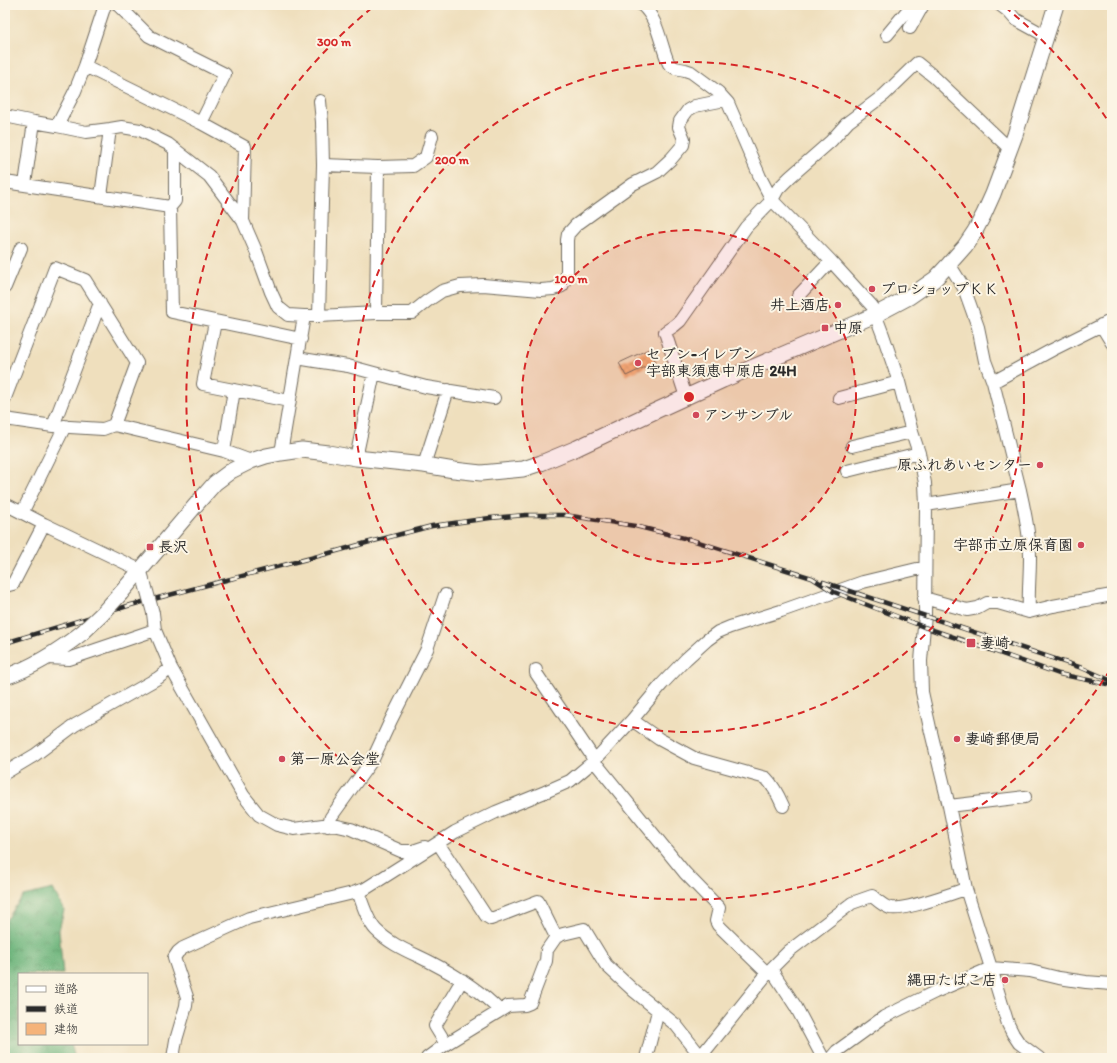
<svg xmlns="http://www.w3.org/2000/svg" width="1117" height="1063" font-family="Itim,'Klee One',sans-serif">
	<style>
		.forest { fill: url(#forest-crowns); stroke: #4c7052 }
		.building { fill: url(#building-cross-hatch) }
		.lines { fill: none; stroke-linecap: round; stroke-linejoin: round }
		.minor-casing { stroke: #706a5e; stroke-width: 14 }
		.tertiary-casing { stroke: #706a5e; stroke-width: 17 }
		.minor { stroke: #fff; stroke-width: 12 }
		.tertiary { stroke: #fff; stroke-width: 15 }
		.rail-casing { stroke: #2b2b2b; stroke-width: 4.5 }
		.rail { stroke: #fcf5e5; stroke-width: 3; stroke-dasharray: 9; stroke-linecap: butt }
		.minor-bridge-casing { stroke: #706a5e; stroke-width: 14; stroke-linecap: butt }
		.tertiary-bridge-casing { stroke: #706a5e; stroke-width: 17; stroke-linecap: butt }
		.minor-bridge { stroke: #fff; stroke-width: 12 }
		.tertiary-bridge { stroke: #fff; stroke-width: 15 }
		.ring { fill: none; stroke: #d62828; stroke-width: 2; stroke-dasharray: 7 5 }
		.poi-dot { fill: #d1495b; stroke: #fcf5e5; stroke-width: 1.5 }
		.labels { text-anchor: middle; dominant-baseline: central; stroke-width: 4; stroke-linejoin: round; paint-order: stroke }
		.poi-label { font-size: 15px; font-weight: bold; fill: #2b2b2b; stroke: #fcf5e5; text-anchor: start }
		.centre { fill: #d62828; stroke: #fcf5e5; stroke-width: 2 }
		.ring-label { font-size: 12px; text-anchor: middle; font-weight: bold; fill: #d62828; stroke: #fcf5e5; stroke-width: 4; stroke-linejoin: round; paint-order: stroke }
	</style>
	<defs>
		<pattern id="forest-crowns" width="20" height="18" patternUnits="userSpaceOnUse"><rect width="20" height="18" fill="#6cb47a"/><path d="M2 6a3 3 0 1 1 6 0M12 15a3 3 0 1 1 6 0" fill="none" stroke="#599364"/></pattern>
		<pattern id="building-cross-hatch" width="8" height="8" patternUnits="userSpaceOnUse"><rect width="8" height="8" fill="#f5b37a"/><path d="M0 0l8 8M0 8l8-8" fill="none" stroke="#d29a6a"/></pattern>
	</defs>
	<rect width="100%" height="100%" fill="#fcf5e5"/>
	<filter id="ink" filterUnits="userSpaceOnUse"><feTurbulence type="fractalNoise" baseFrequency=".025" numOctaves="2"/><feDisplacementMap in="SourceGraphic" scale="8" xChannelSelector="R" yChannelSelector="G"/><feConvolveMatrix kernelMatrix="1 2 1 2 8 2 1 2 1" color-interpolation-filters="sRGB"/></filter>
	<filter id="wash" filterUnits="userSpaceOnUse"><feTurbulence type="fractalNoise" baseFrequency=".012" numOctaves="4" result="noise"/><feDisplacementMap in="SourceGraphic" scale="16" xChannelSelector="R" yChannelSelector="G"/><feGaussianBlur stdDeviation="0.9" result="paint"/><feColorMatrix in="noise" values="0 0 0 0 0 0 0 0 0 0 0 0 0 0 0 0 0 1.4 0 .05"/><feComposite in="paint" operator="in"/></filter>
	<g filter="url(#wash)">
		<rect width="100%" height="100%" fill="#efdfbd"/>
		<!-- forest -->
		<path class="forest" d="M 53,889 L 64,910 L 59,930 L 63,974 L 19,974 L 19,1044 L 71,1044 L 75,1058 L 5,1058 L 5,922 L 23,896 Z"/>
		<g id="blocks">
			<!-- building -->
			<path class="building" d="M 649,349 L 656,362 L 626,376 L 619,363 Z"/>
		</g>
	</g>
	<g filter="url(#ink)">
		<use href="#blocks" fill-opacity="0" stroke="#706a5e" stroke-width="1"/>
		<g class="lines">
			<!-- minor casing -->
			<g class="minor-casing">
				<path id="minor" d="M 118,5 L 149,36 L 225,74 L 201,123
					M 642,5 C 659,20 660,45 669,64 L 675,68 L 685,70 L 691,72 L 718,92 L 728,103 L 760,177 L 772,200 L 831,261 L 872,306 L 883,335 L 899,382 L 912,432 L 919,453 L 925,483 L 926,505 L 925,615 L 921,661 L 922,692 L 930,728 L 949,806 L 966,889 L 991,968 L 1008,1024 L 1013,1034 L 1019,1043 L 1039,1058
					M 1000,5 L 1008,11 L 1015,19 L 1046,36
					M 910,28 L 923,5
					M 887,35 L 912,5
					M 85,66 L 201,123 L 245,147 L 243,221
					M 5,116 L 34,122 L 57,126 L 75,91 L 85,66 L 105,5
					M 57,126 L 86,132 L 110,129 L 122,127 L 140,130 L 168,144 L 209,176 L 243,221 L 256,251 L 271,292 L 278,307 L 288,315 L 304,316
					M 323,165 L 378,167 L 413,166 L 426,157 L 432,136
					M 5,182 L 170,207 L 172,312 L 301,339
					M 25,184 L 34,122
					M 101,196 L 110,129
					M 170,207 L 175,201 L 175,149
					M 5,287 L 21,248
					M 798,296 L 831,261
					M 376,313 L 378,167
					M 319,316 L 376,313 L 412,313 L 427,301 L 442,291 L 460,286 L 483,285 L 541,290 L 553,289 L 562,286 L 567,276 L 567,240 L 568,234 L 576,225 L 633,184 L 657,172 L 671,159 L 683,145 L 684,139 L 679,127 L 680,121 L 688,110 L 695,106 L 725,100
					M 215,322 L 203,384 L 289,401
					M 1101,325 L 1112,343
					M 297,358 L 315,361 L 348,366 L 426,387 L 494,398
					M 993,382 L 1052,350 L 1112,320
					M 686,397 L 665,332 L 674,326 L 680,321 L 746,227 L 772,200 L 778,189 L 790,177 L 831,141 L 848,122 L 884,95 L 917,63 L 933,76 L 1010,149
					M 5,398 L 55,268 L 85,280 L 137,363 L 114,425
					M 839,398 L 899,382
					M 5,419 L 53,426 L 103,429 L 114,425 L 224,451 L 251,461
					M 53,426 L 100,303
					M 852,446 L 912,432
					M 224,451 L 234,390
					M 281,453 L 304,316 L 319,316 L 323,165 L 322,122 L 320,101
					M 356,458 L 374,373
					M 424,465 L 448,390
					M 847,471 L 919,453
					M 1020,490 C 1025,512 1030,535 1030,557 C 1030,576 1028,594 1029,612
					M 5,504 L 44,524 L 140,570 L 143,579
					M 926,505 L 1020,490 L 993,382 L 985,361 L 978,327 L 964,288 L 949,264
					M 22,513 L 65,426
					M 5,586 L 13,584 L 44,524
					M 924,598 L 967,610 L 978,608 L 987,603 L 998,603 L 1029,612 L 1053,606 L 1112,595
					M 153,613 L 155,630 L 171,668 L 243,795 L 259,815 L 277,825 L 294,829 L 323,825 L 338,826 L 351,829 L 401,851 L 413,851 L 425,847
					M 47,658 L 69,659 L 155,630
					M 536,670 L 536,673 L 590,753 L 594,761 L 685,873 L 719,908 L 716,921 L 718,925 L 767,973
					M 632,720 L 659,739 L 694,758 L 766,778 C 773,785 779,797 783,806
					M 5,773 L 35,755 L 75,725 L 158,678 L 171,668
					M 949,806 L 1025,797
					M 328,826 L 331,817 L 373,759 L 391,720 L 427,649 L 445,595
					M 438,843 L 486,916 L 491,919 L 538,901 L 556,937 L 563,934 L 584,929 L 606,965 L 634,991 L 676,1025 L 702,1058
					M 358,891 C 362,903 368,922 376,930 C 392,946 413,953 432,963 C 457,976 481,991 500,1011
					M 771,969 L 789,951 L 852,903 L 872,896 C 877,900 883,906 890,908 C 905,911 949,894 966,889
					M 446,1044 L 435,1026 L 462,980
					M 701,1056 L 771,969 L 796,1007 L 823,1058
					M 173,1058 L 176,1040 L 186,1006 L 187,997 L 174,958 L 178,952 L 183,948 L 249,918 L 353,893 L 365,889 L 455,832 L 496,812 L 545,792 L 570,781 L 594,761 L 632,720 L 662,684 L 686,659 L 707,640 L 718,632 L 730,627 L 781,611 L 863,582 L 925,567
					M 427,1058 L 446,1044 L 508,1006 L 525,1005 L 530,1003 L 546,961 L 547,950 L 556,937
					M 646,1058 L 658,1011
					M 831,1058 L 837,1051 L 884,1017 L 935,992 L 991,968 L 1030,971 L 1059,978 L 1086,982 L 1112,984"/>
			</g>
			<!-- tertiary casing -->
			<g class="tertiary-casing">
				<path id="tertiary" d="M 121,593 L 200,500 L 215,483 L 231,471 L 251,461 L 266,456 L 281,453 L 302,450 L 328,453 L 356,458 L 424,465 L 454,470 L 481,473 L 523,469 L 541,463 L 577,448 L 651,413 L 723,380 L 875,315 L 909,297 L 935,279 L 949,264 L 965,246 L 975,231 L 984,214 L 993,194 L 1015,135 L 1056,5
					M 5,677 C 34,667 59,651 83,632"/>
			</g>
			<!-- minor -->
			<use href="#minor" class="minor"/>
			<!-- tertiary -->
			<use href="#tertiary" class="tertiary"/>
			<!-- rail casing -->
			<g class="rail-casing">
				<path id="rail" d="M 823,582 L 1082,668 L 1112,681
					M 5,643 L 131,605 L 326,554 L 366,543 L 432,526 L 490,518 L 526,515 L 565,515 L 635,526 L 692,540 L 812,578 L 834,592 L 924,627 L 971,643 L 1059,674 L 1112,685"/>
			</g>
			<!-- rail -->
			<use href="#rail" class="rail"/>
			<!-- minor-bridge casing -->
			<g class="minor-bridge-casing">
				<path id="minor-bridge" d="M 145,584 L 153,613"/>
			</g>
			<!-- tertiary-bridge casing -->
			<g class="tertiary-bridge-casing">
				<path id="tertiary-bridge" d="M 83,632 L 102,614 L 121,593"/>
			</g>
			<!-- minor-bridge -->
			<use href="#minor-bridge" class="minor-bridge"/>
			<!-- tertiary-bridge -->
			<use href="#tertiary-bridge" class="tertiary-bridge"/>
		</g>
	</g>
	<!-- distance rings -->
	<circle cx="689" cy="397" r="167" fill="#d62828" fill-opacity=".12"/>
	<g class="ring">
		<circle cx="689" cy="397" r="167"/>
		<circle cx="689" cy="397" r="335"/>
		<path d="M1110 670A502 502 0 1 1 373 7M1005 7A502 502 0 0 1 1110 124"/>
	</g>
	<!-- markers -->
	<g class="poi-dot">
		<circle cx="872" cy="289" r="4"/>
		<circle cx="838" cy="305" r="4"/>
		<rect x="821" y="324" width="8" height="8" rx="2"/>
		<circle cx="638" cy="363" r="4"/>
		<circle cx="696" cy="415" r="4"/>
		<circle cx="1040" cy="465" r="4"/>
		<circle cx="1081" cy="545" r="4"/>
		<rect x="146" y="543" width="8" height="8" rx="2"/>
		<rect x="966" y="638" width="10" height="10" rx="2"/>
		<circle cx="957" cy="739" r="4"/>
		<circle cx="282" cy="759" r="4"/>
		<circle cx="1005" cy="980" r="4"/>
	</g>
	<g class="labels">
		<!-- poi labels -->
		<g class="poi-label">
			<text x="880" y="289">プロショップＫＫ</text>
			<text x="830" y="305" text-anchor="end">井上酒店</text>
			<text x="833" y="328">中原</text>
			<text x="646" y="354">セブン-イレブン<tspan x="646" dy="17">宇部東須恵中原店 24H</tspan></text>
			<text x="704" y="415">アンサンブル</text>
			<text x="1032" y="465" text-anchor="end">原ふれあいセンター</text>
			<text x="1073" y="545" text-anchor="end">宇部市立原保育園</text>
			<text x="158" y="547">長沢</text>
			<text x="980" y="643">妻崎</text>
			<text x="965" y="739">妻崎郵便局</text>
			<text x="290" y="759">第一原公会堂</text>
			<text x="997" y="980" text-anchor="end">縄田たばこ店</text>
		</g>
	</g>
	<circle cx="689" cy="397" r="6" class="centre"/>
	<g class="ring-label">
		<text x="334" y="46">300 m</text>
		<text x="452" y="164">200 m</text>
		<text x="571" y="283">100 m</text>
	</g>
	<!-- margin -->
	<rect width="1117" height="1063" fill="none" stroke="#fcf5e5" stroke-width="20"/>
	<!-- legend -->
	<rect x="18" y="973" width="130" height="72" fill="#fcf5e5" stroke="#a8a49b"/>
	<rect x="26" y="986" width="20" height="6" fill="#ffffff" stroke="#a8a49b"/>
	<text x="54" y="993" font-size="12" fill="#2b2b2b">道路</text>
	<rect x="26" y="1006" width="20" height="6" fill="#2b2b2b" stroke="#a8a49b"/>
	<text x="54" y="1013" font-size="12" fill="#2b2b2b">鉄道</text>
	<rect x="26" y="1023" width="20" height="12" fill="#f5b37a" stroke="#a8a49b"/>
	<text x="54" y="1033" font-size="12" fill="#2b2b2b">建物</text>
</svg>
